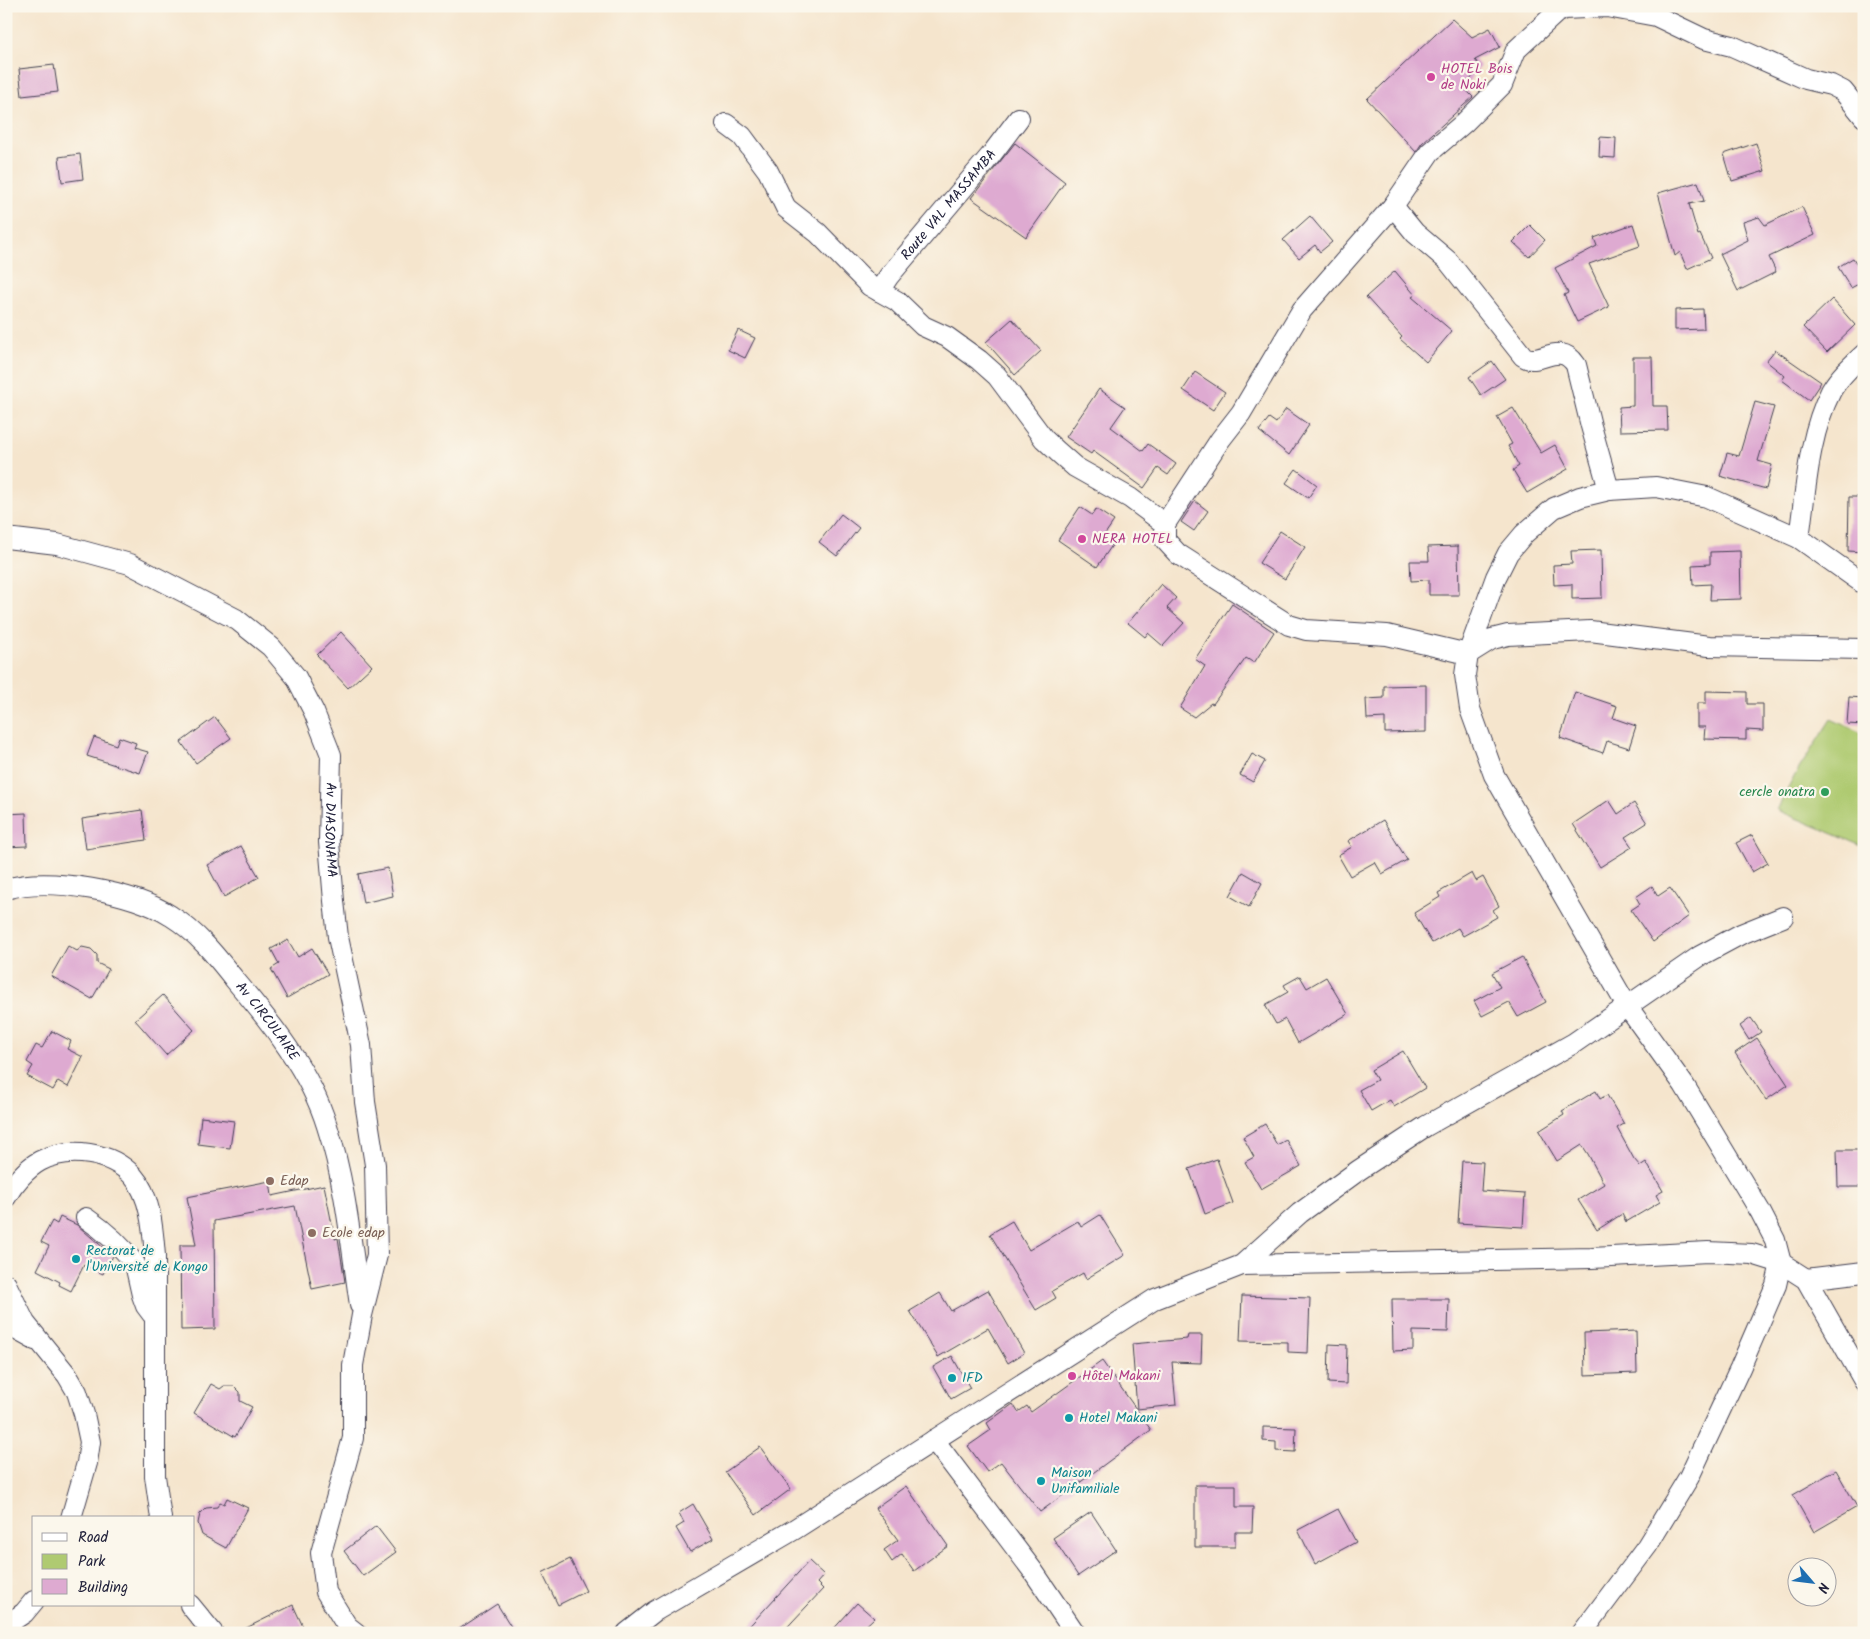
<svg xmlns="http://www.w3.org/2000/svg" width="1870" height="1639" font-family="Kalam,sans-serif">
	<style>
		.green { fill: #afca71; stroke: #687656 }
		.building { fill: #deaad1 }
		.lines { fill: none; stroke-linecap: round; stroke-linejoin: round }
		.minor-casing { stroke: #423f51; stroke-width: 22 }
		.minor { stroke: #fff; stroke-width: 20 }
		.hotel-dot { fill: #d1479c; stroke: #fbf7ec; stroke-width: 2 }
		.leisure-dot { fill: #2e9e5b; stroke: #fbf7ec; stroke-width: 2 }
		.education-dot { fill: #8d6e63; stroke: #fbf7ec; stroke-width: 2 }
		.culture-dot { fill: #0f9aa8; stroke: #fbf7ec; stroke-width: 2 }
		.labels { text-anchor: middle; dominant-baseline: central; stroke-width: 4.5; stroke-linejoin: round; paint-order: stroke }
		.hotel-label { font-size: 14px; fill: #b23c85; stroke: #fbf7ec; text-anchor: start }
		.street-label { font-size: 14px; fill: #22223b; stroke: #fbf7ec }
		.leisure-label { font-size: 14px; fill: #27864d; stroke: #fbf7ec; text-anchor: end }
		.education-label { font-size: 14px; fill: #785e54; stroke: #fbf7ec; text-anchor: start }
		.culture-label { font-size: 14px; fill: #0d838f; stroke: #fbf7ec; text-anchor: start }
	</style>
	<rect width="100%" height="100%" fill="#fbf7ec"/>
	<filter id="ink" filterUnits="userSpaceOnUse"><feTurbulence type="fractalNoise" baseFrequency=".02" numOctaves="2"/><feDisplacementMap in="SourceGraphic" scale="10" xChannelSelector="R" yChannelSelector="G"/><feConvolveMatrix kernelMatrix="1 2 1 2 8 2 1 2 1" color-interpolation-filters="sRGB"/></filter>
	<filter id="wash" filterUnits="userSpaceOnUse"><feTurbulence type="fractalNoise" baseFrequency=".0096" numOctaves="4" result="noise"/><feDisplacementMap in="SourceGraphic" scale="20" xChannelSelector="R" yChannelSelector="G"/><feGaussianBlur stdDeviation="1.12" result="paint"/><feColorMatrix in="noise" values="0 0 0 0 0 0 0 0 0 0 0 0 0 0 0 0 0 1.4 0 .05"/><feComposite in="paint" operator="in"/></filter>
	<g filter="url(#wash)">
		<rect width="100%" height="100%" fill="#f5e5cd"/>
		<!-- green -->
		<path class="green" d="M 1831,719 L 1864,734 L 1864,847 L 1777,810 L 1795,775 Z"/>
		<g id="blocks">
			<!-- building -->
			<path class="building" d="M 1452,19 L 1472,37 L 1490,28 L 1500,47 L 1475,60 L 1480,66 L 1464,88 L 1473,97 L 1422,143 L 1416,152 L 1367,99 Z
				M 54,65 L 58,92 L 22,96 L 19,69 Z
				M 1600,137 L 1616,138 L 1615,158 L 1599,157 Z
				M 1015,143 L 1065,182 L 1026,237 L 971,198 Z
				M 1756,143 L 1765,171 L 1732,181 L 1724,154 Z
				M 80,154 L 83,179 L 62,182 L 59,157 Z
				M 1698,182 L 1704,201 L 1689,204 L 1698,235 L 1700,234 L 1711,258 L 1687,269 L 1680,252 L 1675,256 L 1658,193 Z
				M 1802,207 L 1815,235 L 1769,257 L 1776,272 L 1738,291 L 1720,254 L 1748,240 L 1743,222 L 1759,217 L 1765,225 Z
				M 1310,216 L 1332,242 L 1320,252 L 1315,245 L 1299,258 L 1283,240 Z
				M 1633,224 L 1640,246 L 1589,264 L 1609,307 L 1577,322 L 1564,295 L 1568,293 L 1555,268 L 1597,246 L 1594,238 Z
				M 1530,225 L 1545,240 L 1529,257 L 1513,242 Z
				M 1853,258 L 1864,275 L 1864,281 L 1851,288 L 1838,267 Z
				M 1395,271 L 1415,295 L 1412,297 L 1452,331 L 1426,362 L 1400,339 L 1402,337 L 1366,297 Z
				M 1832,299 L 1855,325 L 1827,352 L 1803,327 Z
				M 1703,309 L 1704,329 L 1675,330 L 1675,310 Z
				M 1012,319 L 1041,351 L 1015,375 L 986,342 Z
				M 738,330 L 755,338 L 745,358 L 728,350 Z
				M 1775,350 L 1821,382 L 1809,400 L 1782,380 L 1785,376 L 1766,361 Z
				M 1633,357 L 1652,357 L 1653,406 L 1667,406 L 1668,430 L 1620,431 L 1619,407 L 1633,406 Z
				M 1492,361 L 1505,379 L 1481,395 L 1469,377 Z
				M 1195,372 L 1225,392 L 1213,410 L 1183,390 Z
				M 1099,389 L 1125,407 L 1111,427 L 1143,451 L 1148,444 L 1176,464 L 1168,475 L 1158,468 L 1144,488 L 1093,451 L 1091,454 L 1066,437 Z
				M 1755,402 L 1774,407 L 1758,461 L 1772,465 L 1766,489 L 1720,476 L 1727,453 L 1739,456 Z
				M 1513,408 L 1541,453 L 1555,445 L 1568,469 L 1527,493 L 1513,470 L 1519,466 L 1508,446 L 1512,444 L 1497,417 Z
				M 1286,409 L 1309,425 L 1289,455 L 1259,431 L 1269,418 L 1276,423 Z
				M 1296,469 L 1317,485 L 1308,498 L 1286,483 Z
				M 1849,497 L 1864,497 L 1864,552 L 1848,551 Z
				M 1195,501 L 1208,511 L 1194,531 L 1181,522 Z
				M 1080,507 L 1092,515 L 1096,509 L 1114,521 L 1103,537 L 1113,544 L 1097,567 L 1058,540 Z
				M 841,514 L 859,528 L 837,556 L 819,542 Z
				M 1280,531 L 1305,547 L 1285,579 L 1259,563 Z
				M 1458,546 L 1459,595 L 1429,595 L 1429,580 L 1411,581 L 1410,561 L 1429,561 L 1428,547 Z
				M 1601,550 L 1602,598 L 1572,599 L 1572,584 L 1554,585 L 1553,565 L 1572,564 L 1571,551 Z
				M 1740,551 L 1741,599 L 1710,600 L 1711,584 L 1693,585 L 1692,565 L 1710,564 L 1710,552 Z
				M 1161,584 L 1176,598 L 1167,608 L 1184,623 L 1163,646 L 1148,633 L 1145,637 L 1128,623 Z
				M 1232,604 L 1274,632 L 1254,663 L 1246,658 L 1213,704 L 1211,703 L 1194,717 L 1180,708 L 1205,666 L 1195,659 Z
				M 341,632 L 372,666 L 348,688 L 317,655 Z
				M 1426,685 L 1426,732 L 1385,733 L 1385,718 L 1367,719 L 1366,699 L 1384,698 L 1384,686 Z
				M 1706,691 L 1747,692 L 1747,704 L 1763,704 L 1763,731 L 1746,730 L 1746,740 L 1704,739 L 1705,727 L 1697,727 L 1697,703 L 1706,703 Z
				M 1575,692 L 1617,706 L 1613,718 L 1636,726 L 1629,748 L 1607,741 L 1603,753 L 1560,738 Z
				M 1849,697 L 1864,698 L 1864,725 L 1847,724 Z
				M 215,717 L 231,738 L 196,763 L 181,742 Z
				M 94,737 L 116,745 L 119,737 L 136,743 L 134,748 L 148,752 L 140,773 L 87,756 Z
				M 1252,754 L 1265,761 L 1253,782 L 1240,775 Z
				M 1609,800 L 1618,814 L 1634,803 L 1647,823 L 1625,837 L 1632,847 L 1600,867 L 1573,824 Z
				M 142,810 L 146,840 L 86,849 L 82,819 Z
				M 26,813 L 27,846 L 6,847 L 6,814 Z
				M 1383,820 L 1407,860 L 1382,874 L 1375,862 L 1350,876 L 1338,855 L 1352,847 L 1348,841 Z
				M 1752,835 L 1768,863 L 1752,872 L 1736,843 Z
				M 241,846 L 259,877 L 224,897 L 207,865 Z
				M 388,868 L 393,896 L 363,903 L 358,874 Z
				M 1243,872 L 1262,883 L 1249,907 L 1230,896 Z
				M 1472,873 L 1476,881 L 1483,877 L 1499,906 L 1493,910 L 1497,917 L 1463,936 L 1458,928 L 1432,943 L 1414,913 L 1440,897 L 1438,893 Z
				M 1652,886 L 1658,896 L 1670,888 L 1689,916 L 1653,942 L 1631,910 L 1640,904 L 1636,897 Z
				M 288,940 L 298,957 L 312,948 L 328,974 L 287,998 L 271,969 L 279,964 L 271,949 Z
				M 68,946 L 77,951 L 82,947 L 91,949 L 97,955 L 97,963 L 109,969 L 92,999 L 51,976 Z
				M 1522,957 L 1546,1002 L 1518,1017 L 1509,1002 L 1482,1016 L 1474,1001 L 1500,987 L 1492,973 Z
				M 1300,976 L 1307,988 L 1326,977 L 1348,1014 L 1298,1043 L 1285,1019 L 1276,1024 L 1265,1005 L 1288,992 L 1284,985 Z
				M 163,995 L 194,1030 L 166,1055 L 135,1020 Z
				M 1751,1018 L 1761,1032 L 1749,1040 L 1740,1026 Z
				M 52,1031 L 71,1041 L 67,1049 L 83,1057 L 68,1087 L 58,1081 L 53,1090 L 27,1076 L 33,1066 L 27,1062 L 36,1045 L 42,1048 Z
				M 1757,1038 L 1788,1085 L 1766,1100 L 1735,1053 Z
				M 1403,1051 L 1425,1088 L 1394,1107 L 1390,1100 L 1371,1111 L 1359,1090 L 1377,1080 L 1371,1070 Z
				M 1596,1091 L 1600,1099 L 1607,1095 L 1624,1124 L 1617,1128 L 1634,1159 L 1640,1166 L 1646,1162 L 1663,1191 L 1656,1195 L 1660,1202 L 1626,1222 L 1622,1214 L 1597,1230 L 1578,1200 L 1604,1184 L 1588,1154 L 1582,1145 L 1557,1161 L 1539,1131 L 1564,1115 L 1562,1111 Z
				M 201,1117 L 234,1121 L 230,1148 L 198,1144 Z
				M 1265,1124 L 1277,1145 L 1286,1140 L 1301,1166 L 1261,1189 L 1245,1162 L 1254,1157 L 1243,1137 Z
				M 1837,1150 L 1864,1150 L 1864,1187 L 1838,1187 Z
				M 1217,1159 L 1233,1203 L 1205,1214 L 1189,1169 Z
				M 1462,1161 L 1483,1162 L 1481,1191 L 1525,1194 L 1523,1227 L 1458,1223 Z
				M 270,1181 L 272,1196 L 324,1185 L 335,1239 L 338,1238 L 345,1282 L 312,1289 L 295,1206 L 214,1221 L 215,1329 L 181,1330 L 180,1245 L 196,1245 L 187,1197 Z
				M 1100,1215 L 1125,1255 L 1086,1279 L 1083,1273 L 1052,1291 L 1056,1298 L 1036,1310 L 990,1234 L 1012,1221 L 1029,1250 L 1078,1221 L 1081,1227 Z
				M 60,1217 L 77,1225 L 113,1256 L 103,1274 L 84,1265 L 71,1291 L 59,1285 L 60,1282 L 37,1270 L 49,1246 L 41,1242 L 52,1221 L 57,1224 Z
				M 988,1290 L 1024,1353 L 1008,1363 L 988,1328 L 938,1357 L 910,1311 L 940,1293 L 951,1311 Z
				M 1242,1296 L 1310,1298 L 1308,1353 L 1288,1352 L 1288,1342 L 1240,1341 Z
				M 1392,1299 L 1449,1299 L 1448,1332 L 1413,1331 L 1413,1350 L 1393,1351 Z
				M 1636,1331 L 1637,1373 L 1585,1375 L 1584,1333 Z
				M 1188,1335 L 1202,1335 L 1201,1363 L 1172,1362 L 1176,1405 L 1137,1409 L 1132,1344 L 1187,1339 Z
				M 1329,1344 L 1347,1345 L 1346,1384 L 1328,1383 Z
				M 952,1356 L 970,1388 L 951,1399 L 933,1367 Z
				M 1102,1361 L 1151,1430 L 1040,1512 L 1001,1462 L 987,1472 L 968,1446 L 991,1430 L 987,1423 L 1013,1404 L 1018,1412 L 1027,1406 L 1031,1412 Z
				M 211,1384 L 220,1389 L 224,1386 L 234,1386 L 240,1392 L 240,1401 L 252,1407 L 235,1437 L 194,1413 Z
				M 1263,1427 L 1296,1428 L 1295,1452 L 1276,1451 L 1276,1442 L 1263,1441 Z
				M 760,1447 L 791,1489 L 756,1515 L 725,1472 Z
				M 1836,1470 L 1857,1507 L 1814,1532 L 1793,1495 Z
				M 1195,1485 L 1236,1485 L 1236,1507 L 1253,1507 L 1252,1532 L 1235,1532 L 1235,1547 L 1195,1547 Z
				M 906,1486 L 948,1546 L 914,1571 L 902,1554 L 892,1562 L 884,1550 L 898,1540 L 875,1508 Z
				M 227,1498 L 248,1508 L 226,1548 L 202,1535 L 198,1523 L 200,1514 L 206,1508 L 217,1507 L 220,1502 L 224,1504 Z
				M 693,1504 L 713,1539 L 690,1552 L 676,1528 L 684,1523 L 679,1513 Z
				M 1338,1509 L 1356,1542 L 1315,1564 L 1298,1530 Z
				M 1091,1512 L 1116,1550 L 1078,1576 L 1053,1538 Z
				M 376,1526 L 396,1552 L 363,1576 L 344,1551 Z
				M 570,1559 L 586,1591 L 558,1605 L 542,1573 Z
				M 809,1561 L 824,1575 L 817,1583 L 823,1589 L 792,1622 L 782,1633 L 743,1633 Z
				M 857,1603 L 874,1618 L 858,1633 L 830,1633 Z
				M 497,1604 L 515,1633 L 453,1633 Z
				M 293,1605 L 306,1633 L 236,1633 Z"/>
		</g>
	</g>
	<g filter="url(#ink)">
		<use href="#blocks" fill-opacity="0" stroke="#423f51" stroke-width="1"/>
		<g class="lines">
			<!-- minor casing -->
			<g class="minor-casing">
				<g id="minor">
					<path d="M 1864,117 L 1843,91 L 1831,85 L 1806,79 L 1732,46 L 1704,39 L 1656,16 L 1607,7 L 1564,9 L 1556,13 L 1516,50 L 1502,85 L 1464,123 L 1430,152 L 1393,206 L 1302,310 L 1241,413 L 1220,440 L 1165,524 L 1165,540 L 1178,554 L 1289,625 L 1306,630 L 1387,635 L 1468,654 L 1492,639 L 1508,635 L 1590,631 L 1709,646 L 1864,649"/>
					<path d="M 726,124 L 742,136 L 768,171 L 786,208 L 818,233 L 870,286 L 897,301 L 923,326 L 947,337 L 979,360 L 997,376 L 1044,439 L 1058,452 L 1075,467 L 1130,498 L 1165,524"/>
					<path d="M 1393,206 L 1415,233 L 1448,261 L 1523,356 C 1539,368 1559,339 1576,365 L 1591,426 L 1609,490"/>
					<path id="s1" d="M 879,291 L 889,276 L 991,155 L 1019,118"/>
					<path id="s2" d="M 6,538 L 57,544 L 130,564 L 236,619 L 271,647 L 296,677 L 314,712 L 331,755 L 329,842 L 334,901 L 338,937 L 361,1045 L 365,1102 L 375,1165 L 377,1255 L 362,1315 L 353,1365 L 353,1438 L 321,1553 L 326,1592 L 347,1626 L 356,1633"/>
					<path d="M 1799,538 C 1806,490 1808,436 1831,391 C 1839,377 1852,365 1864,354"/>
					<path id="s3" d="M 6,889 C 49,876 134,892 171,916 C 197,932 216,956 235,980 C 272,1024 310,1071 327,1126 C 346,1184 351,1245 360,1305"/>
					<path d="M 6,1197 C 13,1184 27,1168 40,1161 C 69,1146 111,1152 133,1176 C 151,1196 153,1231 155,1256 L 155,1476 L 161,1518"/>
					<path d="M 86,1218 C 105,1231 121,1245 135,1264 L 142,1295 L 146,1306 L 152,1314"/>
					<path d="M 1242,1265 L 1592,1258 L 1708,1252 L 1752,1254 L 1781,1263 L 1806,1279 L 1864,1381"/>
					<path d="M 1806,1279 L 1864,1272"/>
					<path d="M 6,1284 L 25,1323 L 67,1375 L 77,1392 L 84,1414 L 90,1442 L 87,1463 L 71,1518"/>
					<path d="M 6,1324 L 35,1340"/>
					<path d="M 934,1440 L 1033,1571 L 1075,1633"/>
					<path d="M 190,1605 L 213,1633"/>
					<path d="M 6,1625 L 24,1613 L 34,1601"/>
					<path d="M 627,1633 L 655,1611 L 795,1529 L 1155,1299 L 1242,1265 L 1300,1213 L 1359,1170 L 1426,1126 L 1574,1043 L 1700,956 L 1741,934 L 1783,917"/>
					<path d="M 1582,1633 L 1647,1546 L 1689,1477 L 1740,1368 L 1776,1285 L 1781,1263 L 1775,1240 L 1760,1211 L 1684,1085 L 1627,1006 L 1494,775 L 1470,709 L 1465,675 L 1468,654 L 1496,577 L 1508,553 L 1524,534 L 1554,508 L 1580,497 L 1609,490 L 1656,487 L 1707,497 L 1799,538 L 1864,584"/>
				</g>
			</g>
			<!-- minor -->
			<use href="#minor" class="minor"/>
		</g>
	</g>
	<!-- markers -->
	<g class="hotel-dot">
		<circle cx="1431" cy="77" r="5"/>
		<circle cx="1082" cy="539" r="5"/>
		<circle cx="1072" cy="1376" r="5"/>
	</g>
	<circle class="leisure-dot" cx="1825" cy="792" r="5"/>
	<g class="education-dot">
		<circle cx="270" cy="1181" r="5"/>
		<circle cx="312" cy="1233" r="5"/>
	</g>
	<g class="culture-dot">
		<circle cx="76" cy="1259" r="5"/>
		<circle cx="952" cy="1378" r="5"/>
		<circle cx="1069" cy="1418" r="5"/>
		<circle cx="1041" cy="1481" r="5"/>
	</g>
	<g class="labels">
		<!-- hotel labels -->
		<g class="hotel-label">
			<text x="1441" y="69">HOTEL Bois<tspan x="1441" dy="16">de Noki</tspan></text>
			<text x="1092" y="539">NERA HOTEL</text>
			<text x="1082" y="1376">Hôtel Makani</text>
		</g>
		<!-- street labels -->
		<g class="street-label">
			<text stroke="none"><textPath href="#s1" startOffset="111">Route VAL MASSAMBA</textPath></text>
			<text stroke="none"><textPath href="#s2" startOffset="491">Av DIASONAMA</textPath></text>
			<text stroke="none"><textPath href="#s3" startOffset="314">Av CIRCULAIRE</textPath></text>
		</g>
		<!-- leisure labels -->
		<g class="leisure-label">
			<text x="1815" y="792">cercle onatra</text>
		</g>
		<!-- education labels -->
		<g class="education-label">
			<text x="280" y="1181">Edap</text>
			<text x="322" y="1233">Ecole edap</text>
		</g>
		<!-- culture labels -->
		<g class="culture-label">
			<text x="86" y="1251">Rectorat de<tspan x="86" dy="16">l'Université de Kongo</tspan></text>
			<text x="962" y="1378">IFD</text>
			<text x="1079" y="1418">Hotel Makani</text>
			<text x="1051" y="1473">Maison<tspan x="1051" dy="16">Unifamiliale</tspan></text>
		</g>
	</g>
	<!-- margin -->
	<rect width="1870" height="1639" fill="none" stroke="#fbf7ec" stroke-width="25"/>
	<!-- legend -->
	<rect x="32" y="1516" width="162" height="90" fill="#fbf7ec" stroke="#a4a2a5"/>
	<rect x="42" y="1533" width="25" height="8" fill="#ffffff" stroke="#a4a2a5"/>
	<text x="78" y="1542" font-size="15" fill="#22223b">Road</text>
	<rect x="42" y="1554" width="25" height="15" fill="#afca71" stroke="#a4a2a5"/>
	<text x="78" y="1566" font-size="15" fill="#22223b">Park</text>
	<rect x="42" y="1579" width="25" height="15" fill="#deaad1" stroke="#a4a2a5"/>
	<text x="78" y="1592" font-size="15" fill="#22223b">Building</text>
	<!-- north arrow -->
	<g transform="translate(1812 1582) rotate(118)"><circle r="24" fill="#fbf7ec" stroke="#a4a2a5"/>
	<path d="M0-4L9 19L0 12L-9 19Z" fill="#1f6fb2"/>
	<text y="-8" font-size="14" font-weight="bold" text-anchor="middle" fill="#22223b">N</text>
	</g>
</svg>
